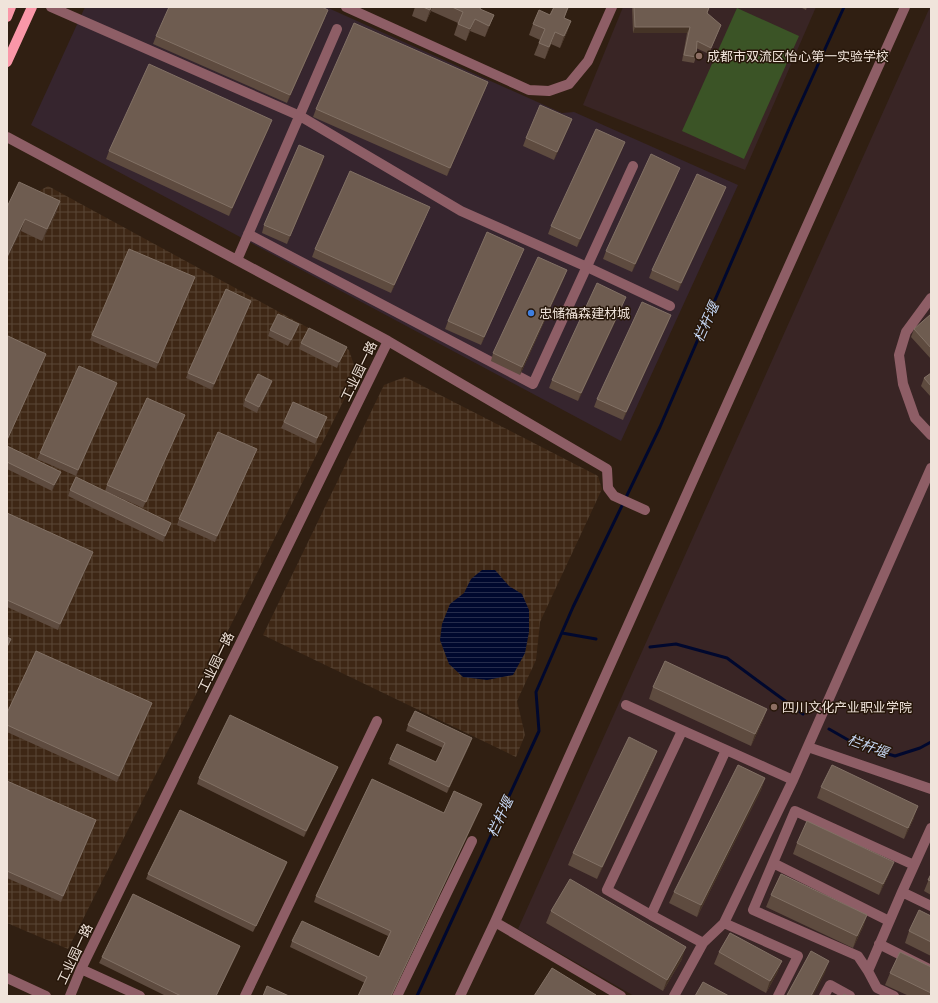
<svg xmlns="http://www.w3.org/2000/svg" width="938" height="1003" font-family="'IBM Plex Sans','Noto Sans SC',sans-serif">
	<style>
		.commercial { fill: #36252e }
		.industrial { fill: url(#industrial-grid) }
		.education { fill: #392525 }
		.green { fill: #3b5426 }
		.water { fill: url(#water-rules) }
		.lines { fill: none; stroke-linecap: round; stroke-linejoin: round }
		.stream { stroke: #00082e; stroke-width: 3 }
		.minor { stroke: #8e5e66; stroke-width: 10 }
		.major { stroke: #fa97a8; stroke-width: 10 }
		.wall { fill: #5e4b3f }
		.shaded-wall { fill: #453326 }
		.building { fill: #6e5c50; stroke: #827165 }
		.education-dot { fill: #8d6e63; stroke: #261609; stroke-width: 1.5 }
		.shop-dot { fill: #3f7fe0; stroke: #261609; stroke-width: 1.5 }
		.labels { text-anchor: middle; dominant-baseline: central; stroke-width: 3; stroke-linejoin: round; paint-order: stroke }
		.poi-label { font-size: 13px; fill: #f0e4db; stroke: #261609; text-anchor: start }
		.street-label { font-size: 13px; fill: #f0e4db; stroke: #261609 }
		.water-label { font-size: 14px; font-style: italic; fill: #c5d6f3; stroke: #261609 }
	</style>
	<defs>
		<pattern id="industrial-grid" width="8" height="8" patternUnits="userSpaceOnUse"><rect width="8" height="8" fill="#3e2715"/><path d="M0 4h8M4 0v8" fill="none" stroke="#5a4636"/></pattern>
		<pattern id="water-rules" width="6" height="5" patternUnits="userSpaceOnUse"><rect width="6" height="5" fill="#00082e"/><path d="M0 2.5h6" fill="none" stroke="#262c4c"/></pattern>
	</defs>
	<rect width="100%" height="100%" fill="#301f12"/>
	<!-- commercial -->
	<path class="commercial" d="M 85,7 L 326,7 L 562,113 L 574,112 L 738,185 L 621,441 L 31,125 Z"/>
	<!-- industrial -->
	<path class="industrial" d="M 48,186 L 349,350 L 357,374 L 68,949 L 7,923 L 7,212 L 8,209 Z
		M 405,377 L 598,476 L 602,489 L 540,622 L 536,660 L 517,701 L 525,735 L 516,757 L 263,635 L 384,385 Z"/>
	<!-- education -->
	<path class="education" d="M 623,7 L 816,7 L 745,170 L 583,105 Z
		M 930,7 L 931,7 L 931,996 L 634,996 L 518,929 Z"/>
	<!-- green -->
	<path class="green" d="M 737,8 L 799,36 L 744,159 L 682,131 Z"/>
	<!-- water -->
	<path class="water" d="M 482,570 L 495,570 L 509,586 L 522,594 L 529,610 L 529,632 L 525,653 L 513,675 L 487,680 L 463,677 L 449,664 L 440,640 L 442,624 L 450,604 L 464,593 L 471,579 Z"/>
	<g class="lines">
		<!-- stream -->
		<path class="stream" d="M 562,633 L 596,639
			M 650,647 L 676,644 L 727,658 L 803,714
			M 829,729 L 857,745 L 895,756 L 920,748 L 931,742
			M 417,996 L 539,731 L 536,692 L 573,607 L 660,427 L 792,122 L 844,7"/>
		<!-- minor -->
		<path class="minor" d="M 51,7 L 300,116 L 461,211 L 587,267 L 670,306
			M 346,7 L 529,90 L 549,91 L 569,84 L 588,61 L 612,7
			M 7,137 L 388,341 L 607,469 L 608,488 L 614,496 L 645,510
			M 248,234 L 533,384 L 633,166
			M 237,260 L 337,29
			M 931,298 L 906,332 L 899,355 L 903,384 L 915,418 L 931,435
			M 626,705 L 793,780
			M 682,731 L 607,890 L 651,915 L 703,943
			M 808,747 L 931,789
			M 773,863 L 889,921
			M 902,892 L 931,906
			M 651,915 L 726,750
			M 495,922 L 621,996
			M 724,923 L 798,956 L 778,996
			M 879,944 L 931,970
			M 81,969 L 140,996
			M 868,971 L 902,892 L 931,828
			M 7,978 L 46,996
			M 70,996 L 81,969 L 388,341
			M 245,996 L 377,721
			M 397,996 L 472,841
			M 460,996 L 495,922 L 905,7
			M 674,996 L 703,943 L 724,923 L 793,780 L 931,468
			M 824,996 L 830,985 L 850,996
			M 894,996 L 877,988 L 868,971 L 858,956 L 753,910 L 795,811 L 914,865"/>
		<!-- major -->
		<path class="major" d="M 7,17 L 11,7
			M 7,62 L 32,7"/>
	</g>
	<!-- wall -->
	<path class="wall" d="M 415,7 L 452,7 L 480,10 L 494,15 L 485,37 L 470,31 L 466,41 L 454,35 L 458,23 L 431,11 L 426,22 L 412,16 Z
		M 554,7 L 569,7 L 564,18 L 571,21 L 567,32 L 560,48 L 551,44 L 545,59 L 534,55 L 540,40 L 529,35 L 533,24 L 550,15 Z
		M 632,7 L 710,7 L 707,14 L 721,25 L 709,54 L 696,48 L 696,57 L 694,63 L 682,61 L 687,33 L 633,33 Z
		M 800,7 L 807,7 L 806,10 Z
		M 325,18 L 287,103 L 153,44 L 156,36 Z
		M 488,82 L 485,90 L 447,176 L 313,117 L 316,109 Z
		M 572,119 L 569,127 L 554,160 L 523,146 L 526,138 Z
		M 269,128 L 229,216 L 106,159 L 109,151 Z
		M 625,142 L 622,150 L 577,247 L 548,234 L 551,226 Z
		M 324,156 L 287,244 L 262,233 L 264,225 Z
		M 677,176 L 632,272 L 603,259 L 606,251 Z
		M 726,187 L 723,195 L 678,291 L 649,278 L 652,270 Z
		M 60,201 L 56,213 L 42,241 L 21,231 L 7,207 Z
		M 427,214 L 391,293 L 312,257 L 315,249 Z
		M 521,256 L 481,345 L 445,329 L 448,321 Z
		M 567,270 L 564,278 L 520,375 L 491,361 L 493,353 Z
		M 195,277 L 156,369 L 90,340 L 92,335 Z
		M 623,305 L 578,401 L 549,388 L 552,380 Z
		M 249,307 L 212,390 L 186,378 L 188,373 Z
		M 931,314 L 931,359 L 911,337 L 914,329 Z
		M 671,315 L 668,323 L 623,420 L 594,407 L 597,399 Z
		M 270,330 L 297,330 L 288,346 L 268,336 Z
		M 301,343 L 347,347 L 344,353 L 337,368 L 299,349 Z
		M 931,373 L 931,397 L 921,386 L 924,378 Z
		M 272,381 L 270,387 L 257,413 L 243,406 L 245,400 Z
		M 115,389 L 76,476 L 37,459 L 40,453 Z
		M 185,415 L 143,508 L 105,491 L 107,485 Z
		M 327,417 L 315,444 L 281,428 L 284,422 Z
		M 7,446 L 61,472 L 52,491 L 7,469 Z
		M 257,449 L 215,542 L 177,525 L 179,519 Z
		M 70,490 L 171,523 L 163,542 L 68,496 Z
		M 7,513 L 91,558 L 58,630 L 7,607 Z
		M 653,687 L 767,709 L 763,720 L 751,746 L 649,699 Z
		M 150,709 L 117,782 L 7,732 L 7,713 Z
		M 408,725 L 470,744 L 447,793 L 388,764 L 390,759 L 436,762 L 443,748 L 406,731 Z
		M 657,751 L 653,762 L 597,879 L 568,865 L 573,853 Z
		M 338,767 L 335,773 L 304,837 L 197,784 L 199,778 Z
		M 765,778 L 761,790 L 697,917 L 669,903 L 674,892 Z
		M 7,781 L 94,826 L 61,902 L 7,878 Z
		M 821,787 L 914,818 L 904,839 L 817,798 Z
		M 480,810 L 365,983 L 290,947 L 292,941 L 379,957 L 388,936 L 314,902 L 316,896 L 444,813 Z
		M 797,843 L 889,874 L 879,895 L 793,854 Z
		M 285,868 L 253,932 L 146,879 L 148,874 Z
		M 931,874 L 931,895 L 924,891 Z
		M 771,895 L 867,915 L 863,927 L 853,948 L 766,907 Z
		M 551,911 L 682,959 L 663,991 L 546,923 Z
		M 931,916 L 931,956 L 905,943 L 909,931 Z
		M 240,946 L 238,952 L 216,996 L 166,996 L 99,963 L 102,957 Z
		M 719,952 L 782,961 L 777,973 L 766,993 L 714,964 Z
		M 931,967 L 931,996 L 909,996 L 885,985 L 890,973 Z"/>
	<!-- shaded-wall -->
	<path class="shaded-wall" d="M 431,7 L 432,7 L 431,11 L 426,22 Z
		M 328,10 L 325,18 L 287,103 L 290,95 Z
		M 494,15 L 489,27 L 485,37 L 489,26 Z
		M 475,19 L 470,31 L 466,41 L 470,29 Z
		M 571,21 L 567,32 L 560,48 L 564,36 Z
		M 635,27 L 690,27 L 687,33 L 633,33 Z
		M 555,32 L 551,44 L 545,59 L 549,47 Z
		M 488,82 L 485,90 L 447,176 L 450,168 Z
		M 572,119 L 569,127 L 554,160 L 557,152 Z
		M 272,120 L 269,128 L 229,216 L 232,208 Z
		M 625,142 L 622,150 L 577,247 L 580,239 Z
		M 324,156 L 322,164 L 287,244 L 290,236 Z
		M 680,168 L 677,176 L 632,272 L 635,264 Z
		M 726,187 L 723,195 L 678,291 L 681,283 Z
		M 60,201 L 56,213 L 42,241 L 47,229 Z
		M 430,207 L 427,214 L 391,293 L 394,285 Z
		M 25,219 L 21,231 L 7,259 L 7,257 Z
		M 524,249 L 521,256 L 481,345 L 484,337 Z
		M 567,270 L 564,278 L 520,375 L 522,367 Z
		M 195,277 L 193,283 L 156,369 L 158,363 Z
		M 626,297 L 623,305 L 578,401 L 581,393 Z
		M 251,301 L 249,307 L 212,390 L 214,384 Z
		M 671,315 L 668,323 L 623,420 L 626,412 Z
		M 299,324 L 297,330 L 288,346 Z
		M 347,347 L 344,353 L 337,368 L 339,362 Z
		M 46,354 L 44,359 L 7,441 L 7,440 Z
		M 272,381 L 270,387 L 257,413 L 259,407 Z
		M 117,383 L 115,389 L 76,476 L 78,470 Z
		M 185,415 L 183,421 L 143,508 L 146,502 Z
		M 257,449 L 254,455 L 215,542 L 217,536 Z
		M 61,472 L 59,478 L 52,491 L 54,485 Z
		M 171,523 L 169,529 L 163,542 L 165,536 Z
		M 93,552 L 91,558 L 58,630 L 60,624 Z
		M 152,703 L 150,709 L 117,782 L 119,776 Z
		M 767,709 L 763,720 L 751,746 L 755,734 Z
		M 472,738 L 470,744 L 447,793 L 449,787 Z
		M 657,751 L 653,762 L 597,879 L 602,867 Z
		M 338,767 L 335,773 L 304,837 L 306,831 Z
		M 765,778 L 761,790 L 697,917 L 701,905 Z
		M 482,804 L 480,810 L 392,996 L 391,996 Z
		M 918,806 L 914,818 L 904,839 L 908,828 Z
		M 96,820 L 94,826 L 61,902 L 63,896 Z
		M 287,862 L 285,868 L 253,932 L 256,926 Z
		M 894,862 L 889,874 L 879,895 L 883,884 Z
		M 867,915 L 863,927 L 853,948 L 857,936 Z
		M 240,946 L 238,952 L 216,996 Z
		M 686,947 L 682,959 L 663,991 L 667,980 Z
		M 782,961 L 777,973 L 766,993 L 770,981 Z
		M 829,961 L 825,973 L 813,996 L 811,996 Z"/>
	<!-- building -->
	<path class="building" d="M 169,7 L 322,7 L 328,10 L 290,95 L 156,36 Z
		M 423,7 L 431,7 L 430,10 Z
		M 452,7 L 481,7 L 480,9 L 494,15 L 489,26 L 475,19 L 470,29 L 458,24 L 463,12 Z
		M 554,7 L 568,7 L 564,18 L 571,21 L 564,36 L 555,32 L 549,47 L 539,43 L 545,29 L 533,24 L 539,10 L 550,15 Z
		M 634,7 L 709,7 L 707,13 L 721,25 L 711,48 L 697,41 L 696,57 L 684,55 L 690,27 L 635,27 Z
		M 354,23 L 488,82 L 450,168 L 316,109 Z
		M 149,64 L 272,120 L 232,208 L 109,151 Z
		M 540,105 L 572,119 L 557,152 L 526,138 Z
		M 596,129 L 625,142 L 580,239 L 551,226 Z
		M 299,145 L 324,156 L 290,236 L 264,225 Z
		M 651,154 L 680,168 L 635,264 L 606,251 Z
		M 350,171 L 430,207 L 394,285 L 315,249 Z
		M 697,174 L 726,187 L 681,283 L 652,270 Z
		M 19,182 L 60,201 L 47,229 L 25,219 L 7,257 L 7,207 Z
		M 487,232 L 524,249 L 484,337 L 448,321 Z
		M 129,249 L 195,277 L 158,363 L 92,335 Z
		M 538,257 L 567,270 L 522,367 L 493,353 Z
		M 597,283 L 626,297 L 581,393 L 552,380 Z
		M 226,289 L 251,301 L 214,384 L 188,373 Z
		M 642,302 L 671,315 L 626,412 L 597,399 Z
		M 278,314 L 299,324 L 291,340 L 270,330 Z
		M 931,314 L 931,348 L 914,329 Z
		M 309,328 L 347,347 L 339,362 L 301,343 Z
		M 8,336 L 46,354 L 7,440 L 7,338 Z
		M 79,366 L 117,383 L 78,470 L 40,453 Z
		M 931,373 L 931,386 L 924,378 Z
		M 258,374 L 272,381 L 259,407 L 245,400 Z
		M 147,398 L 185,415 L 146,502 L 107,485 Z
		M 293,402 L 327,417 L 317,438 L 284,422 Z
		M 218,432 L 257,449 L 217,536 L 179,519 Z
		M 7,446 L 61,472 L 54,485 L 7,462 Z
		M 76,477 L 171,523 L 165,536 L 70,490 Z
		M 7,513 L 93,552 L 60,624 L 7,600 Z
		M 7,637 L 11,639 L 7,647 Z
		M 36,651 L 152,703 L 119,776 L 7,725 L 7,713 Z
		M 665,661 L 767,709 L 755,734 L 653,687 Z
		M 415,711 L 472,738 L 449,787 L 390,759 L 397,744 L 436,762 L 445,743 L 408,725 Z
		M 230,715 L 338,767 L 306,831 L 199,778 Z
		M 629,737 L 657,751 L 602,867 L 573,853 Z
		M 738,765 L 765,778 L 701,905 L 674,892 Z
		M 832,765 L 918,806 L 908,828 L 821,787 Z
		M 372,779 L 444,813 L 454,791 L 482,804 L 391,996 L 358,996 L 367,977 L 292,941 L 302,921 L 379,957 L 391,931 L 316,896 Z
		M 7,781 L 96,820 L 63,896 L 7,871 Z
		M 180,810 L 287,862 L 256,926 L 148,874 Z
		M 807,821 L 894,862 L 883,884 L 797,843 Z
		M 781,874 L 867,915 L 857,936 L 771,895 Z
		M 931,874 L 931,881 L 928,880 Z
		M 570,879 L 686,947 L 667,980 L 551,911 Z
		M 133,894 L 240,946 L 216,996 L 181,996 L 102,957 Z
		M 919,910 L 931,916 L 931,942 L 909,931 Z
		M 730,933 L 782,961 L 770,981 L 719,952 Z
		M 811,951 L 829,961 L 811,996 L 788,996 L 787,995 Z
		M 900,952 L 931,967 L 931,993 L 890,973 Z
		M 552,968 L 596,995 L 595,996 L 534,996 Z
		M 703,982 L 729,996 L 695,996 Z
		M 267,986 L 289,996 L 263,996 Z
		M 844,994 L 848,996 L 843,996 Z"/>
	<!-- markers -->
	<g class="education-dot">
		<circle cx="699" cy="56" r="4"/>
		<circle cx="774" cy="707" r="4"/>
	</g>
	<circle class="shop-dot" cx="531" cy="313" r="4"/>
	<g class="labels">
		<!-- poi labels -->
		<g class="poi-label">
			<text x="707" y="56">成都市双流区怡心第一实验学校</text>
			<text x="539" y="313">忠储福森建材城</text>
			<text x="782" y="707">四川文化产业职业学院</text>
		</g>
		<!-- street labels -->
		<g class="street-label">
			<text transform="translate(359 371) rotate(-64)">工业园一路</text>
			<text transform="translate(216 662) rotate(-64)">工业园一路</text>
			<text transform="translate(75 954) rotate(-65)">工业园一路</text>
		</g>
		<!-- water labels -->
		<g class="water-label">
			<text transform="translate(706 322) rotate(-66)">栏杆堰</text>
			<text transform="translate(868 746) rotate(20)">栏杆堰</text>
			<text transform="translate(500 817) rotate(-65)">栏杆堰</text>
		</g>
	</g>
	<!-- border -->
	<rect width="938" height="1003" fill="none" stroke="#f0e4db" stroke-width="16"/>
</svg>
